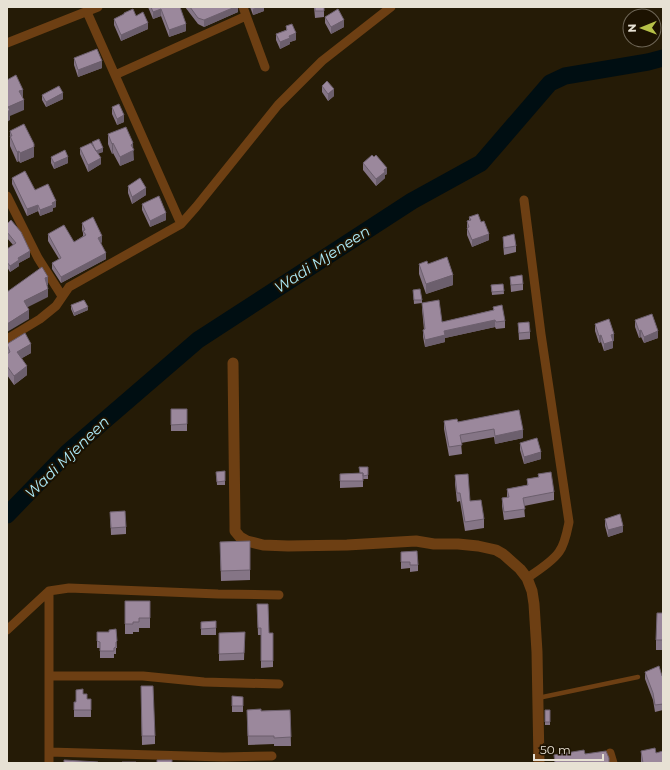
<svg xmlns="http://www.w3.org/2000/svg" width="670" height="770" font-family="Montserrat,sans-serif">
	<style>
		.lines { fill: none; stroke-linecap: round; stroke-linejoin: round }
		.river { stroke: #000e12; stroke-width: 17 }
		.service { stroke: #6d3f13; stroke-width: 4.5 }
		.minor { stroke: #6d3f13; stroke-width: 9 }
		.tertiary { stroke: #6d3f13; stroke-width: 11 }
		.wall { fill: #857586 }
		.shaded-wall { fill: #6c5f6d }
		.building { fill: #9b889c; stroke: #6c5f6d }
		.labels { text-anchor: middle; dominant-baseline: central; stroke-width: 4; stroke-linejoin: round; paint-order: stroke }
		.water-label { font-size: 15px; font-style: italic; fill: #abe8f6; stroke: #1c1201 }
	</style>
	<rect width="100%" height="100%" fill="#251b06"/>
	<g class="lines">
		<!-- river -->
		<path class="river" d="M 7,515 L 68,452 L 198,340 L 412,201 L 481,163 L 550,83 L 565,76 L 648,62 L 663,58"/>
		<!-- service -->
		<path class="service" d="M 538,698 L 638,677"/>
		<!-- minor -->
		<path class="minor" d="M 243,7 L 265,67
			M 87,12 L 181,224
			M 7,43 L 98,7
			M 115,75 L 246,16
			M 7,196 L 38,258 L 62,296
			M 524,200 L 541,334 L 569,522 C 567,532 565,544 559,552 C 552,562 536,572 527,578
			M 7,339 L 40,319 L 56,306 L 69,287 L 181,224 L 196,207 L 278,105 L 322,61 L 391,7
			M 49,591 L 49,763
			M 7,630 L 49,591 L 69,588 L 218,594 L 279,595
			M 49,676 L 143,676 L 204,682 L 279,684
			M 49,752 L 223,757 L 272,756
			M 610,753 L 613,763"/>
		<!-- tertiary -->
		<path class="tertiary" d="M 233,363 L 235,525 L 235,531 L 240,537 L 247,541 L 263,545 L 288,546 L 347,545 L 416,541 L 434,544 L 458,544 L 478,546 L 496,550 L 503,554 L 520,569 L 527,578 L 532,591 L 534,604 L 537,652 L 539,763"/>
	</g>
	<!-- wall -->
	<path class="wall" d="M 148,7 L 180,7 L 186,31 L 169,37 L 161,16 L 153,19 Z
		M 185,7 L 238,7 L 238,12 L 204,27 L 198,24 Z
		M 250,7 L 264,7 L 264,11 L 253,15 Z
		M 314,7 L 324,7 L 324,17 L 315,18 Z
		M 124,13 L 136,16 L 148,29 L 121,41 L 114,25 L 114,19 L 124,14 Z
		M 325,17 L 344,27 L 331,34 L 325,23 Z
		M 286,26 L 296,40 L 290,42 L 290,44 L 280,49 L 276,40 L 276,34 L 286,30 Z
		M 74,58 L 102,68 L 78,77 L 74,65 Z
		M 322,86 L 334,96 L 328,101 L 322,92 Z
		M 42,95 L 63,99 L 46,107 L 42,100 Z
		M 112,107 L 124,122 L 117,125 L 112,114 Z
		M 10,131 L 34,157 L 20,163 L 19,161 L 17,162 L 10,146 Z
		M 108,134 L 134,160 L 120,166 L 113,153 L 112,154 L 108,144 Z
		M 92,142 L 103,152 L 98,153 L 101,164 L 88,172 L 80,154 L 80,148 L 92,144 Z
		M 51,157 L 68,163 L 54,169 L 51,163 Z
		M 363,163 L 387,174 L 385,175 L 385,178 L 376,186 L 363,170 Z
		M 12,178 L 35,190 L 56,207 L 53,208 L 53,211 L 40,216 L 38,211 L 27,216 L 12,184 Z
		M 128,186 L 146,195 L 132,204 L 128,193 Z
		M 142,204 L 166,220 L 150,227 L 142,210 Z
		M 469,217 L 489,240 L 472,247 L 467,235 L 467,221 L 469,220 Z
		M 82,223 L 102,242 L 101,243 L 106,259 L 61,283 L 52,269 L 52,263 L 59,259 L 48,241 L 48,234 L 74,242 L 83,236 L 83,233 L 82,230 Z
		M 7,224 L 30,257 L 19,263 L 19,266 L 10,272 L 7,267 L 7,249 L 13,245 L 7,238 Z
		M 503,237 L 516,246 L 516,252 L 504,255 L 503,243 Z
		M 419,264 L 428,264 L 453,285 L 426,294 L 419,274 Z
		M 510,277 L 523,284 L 523,290 L 511,292 Z
		M 503,284 L 504,294 L 492,295 L 491,285 Z
		M 413,290 L 422,300 L 422,303 L 442,322 L 493,310 L 493,307 L 505,321 L 505,328 L 496,329 L 495,327 L 445,338 L 445,342 L 425,347 L 423,337 L 423,330 L 424,330 L 422,309 L 422,303 L 414,304 Z
		M 71,305 L 88,310 L 74,316 L 71,309 Z
		M 635,320 L 658,338 L 644,343 L 641,337 L 639,338 L 635,327 Z
		M 518,323 L 530,332 L 530,339 L 519,340 Z
		M 595,324 L 614,341 L 613,341 L 613,348 L 604,351 L 601,342 L 599,343 L 595,331 Z
		M 7,344 L 31,353 L 22,358 L 27,375 L 14,385 L 7,375 Z
		M 171,409 L 187,409 L 187,431 L 171,431 Z
		M 519,410 L 523,438 L 495,444 L 494,437 L 461,443 L 462,454 L 449,456 L 444,429 L 444,421 L 458,422 Z
		M 520,443 L 541,459 L 524,464 L 520,450 Z
		M 368,467 L 368,479 L 363,479 L 363,487 L 340,488 L 340,474 L 360,473 Z
		M 225,471 L 225,485 L 217,485 L 216,472 Z
		M 538,474 L 554,492 L 554,500 L 524,506 L 525,517 L 504,520 L 502,506 L 502,498 L 507,497 L 507,489 L 527,485 L 527,479 L 538,477 Z
		M 455,475 L 470,501 L 484,519 L 484,528 L 465,531 L 460,501 L 457,502 L 455,484 Z
		M 110,512 L 126,527 L 126,534 L 111,535 Z
		M 605,519 L 623,532 L 608,537 L 605,526 Z
		M 250,541 L 250,580 L 221,581 L 220,542 Z
		M 401,552 L 418,565 L 418,571 L 410,572 L 410,568 L 401,569 Z
		M 125,601 L 150,601 L 150,628 L 139,628 L 139,632 L 133,632 L 133,634 L 125,634 Z
		M 257,604 L 269,633 L 273,633 L 273,667 L 261,668 L 261,635 L 258,635 Z
		M 663,613 L 663,650 L 656,650 L 656,640 Z
		M 216,621 L 216,635 L 201,635 L 201,622 Z
		M 116,629 L 117,648 L 116,648 L 116,654 L 114,654 L 114,658 L 100,658 L 100,648 L 97,648 L 97,632 L 109,632 Z
		M 245,632 L 244,660 L 219,661 L 219,633 Z
		M 645,672 L 663,676 L 663,710 L 655,712 L 653,700 L 645,679 Z
		M 141,686 L 155,736 L 155,744 L 142,745 Z
		M 83,694 L 87,699 L 91,699 L 91,717 L 74,717 L 74,702 L 76,702 Z
		M 232,696 L 243,697 L 243,712 L 232,712 Z
		M 247,710 L 261,711 L 290,710 L 291,746 L 274,746 L 274,744 L 248,745 Z
		M 545,710 L 550,710 L 550,725 L 545,725 Z
		M 641,751 L 656,753 L 663,763 L 641,763 Z"/>
	<!-- shaded-wall -->
	<path class="shaded-wall" d="M 235,7 L 238,7 L 238,12 L 204,27 L 204,20 Z
		M 257,7 L 264,7 L 264,11 L 253,15 L 253,9 Z
		M 161,9 L 161,16 L 153,19 L 153,12 Z
		M 344,20 L 344,27 L 331,34 L 331,27 Z
		M 148,23 L 148,29 L 121,41 L 121,35 Z
		M 186,24 L 186,31 L 169,37 L 169,30 Z
		M 296,33 L 296,40 L 290,42 L 290,44 L 280,49 L 280,42 L 289,36 Z
		M 102,61 L 102,68 L 78,77 L 78,70 Z
		M 334,89 L 334,96 L 328,101 L 328,94 Z
		M 23,90 L 23,99 L 19,91 Z
		M 63,93 L 63,99 L 46,107 L 46,102 Z
		M 24,100 L 24,110 L 10,116 L 10,120 L 7,122 L 7,112 L 8,107 Z
		M 124,115 L 124,122 L 117,125 L 117,119 Z
		M 113,143 L 113,153 L 112,154 L 112,144 Z
		M 133,143 L 134,160 L 120,166 L 120,157 L 131,145 Z
		M 34,147 L 34,157 L 20,163 L 20,153 Z
		M 103,148 L 103,152 L 95,155 L 95,151 Z
		M 19,151 L 19,161 L 17,162 L 17,152 Z
		M 68,157 L 68,163 L 54,169 L 54,163 Z
		M 101,158 L 101,164 L 88,172 L 88,165 Z
		M 387,168 L 387,174 L 385,175 L 385,178 L 376,186 L 376,179 L 384,170 Z
		M 146,188 L 146,195 L 132,204 L 132,197 Z
		M 56,201 L 56,207 L 53,208 L 53,211 L 40,216 L 40,210 L 52,203 Z
		M 38,205 L 38,211 L 27,216 L 27,209 Z
		M 166,213 L 166,220 L 150,227 L 150,221 Z
		M 489,234 L 489,240 L 472,247 L 472,240 Z
		M 102,236 L 102,242 L 98,244 L 98,238 Z
		M 30,251 L 30,257 L 19,263 L 19,266 L 10,272 L 10,266 L 18,258 Z
		M 106,253 L 106,259 L 61,283 L 61,277 Z
		M 453,275 L 453,285 L 426,294 L 426,284 Z
		M 48,277 L 48,285 L 45,287 L 45,278 Z
		M 48,289 L 48,297 L 24,309 L 24,301 Z
		M 88,307 L 88,310 L 74,316 L 74,313 Z
		M 29,310 L 29,319 L 7,332 L 7,324 Z
		M 495,320 L 495,327 L 445,338 L 445,342 L 425,347 L 425,340 L 444,331 Z
		M 641,330 L 641,337 L 639,338 L 639,331 Z
		M 658,331 L 658,338 L 644,343 L 644,337 Z
		M 614,334 L 614,341 L 611,342 L 611,335 Z
		M 601,335 L 601,342 L 599,343 L 599,336 Z
		M 613,341 L 613,348 L 604,351 L 604,344 Z
		M 31,344 L 31,353 L 17,361 L 17,352 Z
		M 27,366 L 27,375 L 14,385 L 14,376 Z
		M 523,430 L 523,438 L 495,444 L 495,436 Z
		M 541,452 L 541,459 L 524,464 L 524,457 Z
		M 623,526 L 623,532 L 608,537 L 608,530 Z"/>
	<!-- building -->
	<path class="building" d="M 151,7 L 180,7 L 186,24 L 169,30 L 161,9 L 153,12 Z
		M 190,7 L 235,7 L 204,20 L 198,18 Z
		M 315,7 L 324,7 L 324,11 L 315,11 Z
		M 133,9 L 136,16 L 143,12 L 148,23 L 121,35 L 114,19 L 124,14 L 124,13 Z
		M 338,9 L 344,20 L 331,27 L 325,17 Z
		M 292,24 L 296,33 L 289,36 L 290,38 L 280,42 L 276,34 L 287,30 L 286,26 Z
		M 97,49 L 102,61 L 78,70 L 74,58 Z
		M 16,75 L 23,90 L 19,91 L 24,100 L 8,107 L 10,110 L 7,112 L 7,80 Z
		M 327,81 L 334,89 L 328,94 L 322,86 Z
		M 59,86 L 63,93 L 46,102 L 42,95 Z
		M 119,104 L 124,115 L 117,119 L 112,107 Z
		M 24,124 L 34,144 L 34,147 L 20,153 L 19,151 L 17,152 L 10,136 L 12,136 L 10,131 Z
		M 126,127 L 133,143 L 131,145 L 134,150 L 120,157 L 113,143 L 112,144 L 108,134 Z
		M 99,139 L 103,148 L 96,151 L 94,147 L 92,142 Z
		M 91,143 L 101,158 L 88,165 L 80,148 Z
		M 65,150 L 68,157 L 54,163 L 51,157 Z
		M 372,155 L 374,157 L 376,155 L 387,168 L 384,170 L 385,172 L 376,179 L 363,163 Z
		M 25,171 L 35,190 L 48,184 L 56,201 L 52,203 L 53,205 L 40,210 L 38,205 L 27,209 L 12,178 Z
		M 140,178 L 146,188 L 132,197 L 128,186 Z
		M 159,196 L 166,213 L 150,221 L 142,204 Z
		M 478,214 L 481,222 L 484,221 L 489,234 L 472,240 L 467,228 L 469,227 L 467,221 L 471,220 L 469,217 Z
		M 93,217 L 102,236 L 98,238 L 106,253 L 61,277 L 52,263 L 61,258 L 48,234 L 64,225 L 74,242 L 86,235 L 83,231 L 85,230 L 82,223 Z
		M 11,220 L 21,232 L 30,251 L 18,258 L 19,260 L 10,266 L 7,262 L 7,249 L 16,243 L 7,232 L 7,224 Z
		M 514,234 L 516,246 L 504,248 L 503,237 Z
		M 447,257 L 453,275 L 426,284 L 419,264 L 427,261 L 428,264 Z
		M 42,267 L 48,277 L 45,278 L 48,289 L 24,301 L 29,310 L 7,324 L 7,292 Z
		M 522,275 L 523,284 L 511,285 L 510,277 Z
		M 503,284 L 504,291 L 492,292 L 491,285 Z
		M 420,289 L 422,300 L 414,300 L 413,290 Z
		M 84,300 L 88,307 L 74,313 L 71,305 Z
		M 439,300 L 442,322 L 494,310 L 493,307 L 502,305 L 505,321 L 496,322 L 495,320 L 444,331 L 445,335 L 425,340 L 423,330 L 425,329 L 422,303 Z
		M 652,314 L 658,331 L 644,337 L 641,330 L 639,331 L 635,320 Z
		M 609,319 L 614,334 L 611,335 L 613,341 L 604,344 L 601,335 L 599,336 L 595,324 Z
		M 529,322 L 530,332 L 519,333 L 518,323 Z
		M 25,333 L 31,344 L 17,352 L 27,366 L 14,376 L 7,366 L 7,354 L 10,352 L 7,344 Z
		M 171,409 L 187,409 L 187,424 L 171,425 Z
		M 519,410 L 523,430 L 495,436 L 494,429 L 460,435 L 462,445 L 449,447 L 444,421 L 457,419 L 458,422 Z
		M 537,438 L 541,452 L 524,457 L 520,443 Z
		M 359,467 L 368,467 L 368,475 L 363,476 L 363,473 L 360,473 Z
		M 225,471 L 225,481 L 217,482 L 216,472 Z
		M 551,472 L 554,492 L 523,498 L 525,509 L 504,512 L 502,498 L 509,497 L 507,489 L 528,485 L 527,479 L 539,477 L 538,474 Z
		M 363,473 L 363,481 L 340,481 L 340,474 Z
		M 468,474 L 470,501 L 481,500 L 484,519 L 465,522 L 460,493 L 457,493 L 455,475 Z
		M 125,511 L 126,527 L 111,528 L 110,512 Z
		M 620,514 L 623,526 L 608,530 L 605,519 Z
		M 250,541 L 250,570 L 221,571 L 220,542 Z
		M 417,551 L 418,565 L 410,565 L 410,562 L 401,562 L 401,552 Z
		M 125,601 L 150,601 L 150,618 L 139,618 L 139,622 L 133,622 L 133,624 L 125,624 Z
		M 257,604 L 268,604 L 269,633 L 273,633 L 273,661 L 261,661 L 261,628 L 258,628 Z
		M 657,613 L 663,613 L 663,640 L 656,640 Z
		M 216,621 L 216,628 L 201,629 L 201,622 Z
		M 116,629 L 117,641 L 116,642 L 116,647 L 114,648 L 114,651 L 100,651 L 100,642 L 97,641 L 97,632 L 109,632 L 109,630 Z
		M 245,632 L 244,653 L 219,654 L 219,633 Z
		M 659,666 L 662,676 L 663,676 L 663,704 L 655,705 L 653,693 L 645,672 Z
		M 141,686 L 153,686 L 155,736 L 142,736 Z
		M 83,689 L 83,694 L 87,694 L 87,699 L 91,699 L 91,710 L 74,710 L 74,702 L 76,702 L 76,690 Z
		M 232,696 L 243,697 L 243,706 L 232,706 Z
		M 261,709 L 261,711 L 290,710 L 291,737 L 274,738 L 274,736 L 248,736 L 247,710 Z
		M 545,710 L 550,710 L 550,722 L 545,722 Z
		M 655,748 L 656,753 L 663,751 L 663,763 L 643,763 L 641,751 Z
		M 584,750 L 585,754 L 606,751 L 609,758 L 609,763 L 555,763 L 554,755 Z
		M 64,760 L 98,762 L 98,763 L 64,763 Z
		M 157,760 L 172,760 L 172,763 L 157,763 Z
		M 122,762 L 136,762 L 136,763 L 122,763 Z"/>
	<g class="labels">
		<!-- water labels -->
		<g class="water-label">
			<text transform="translate(322 259) rotate(-33)">Wadi Mjeneen</text>
			<text transform="translate(67 457) rotate(-44)">Wadi Mjeneen</text>
		</g>
	</g>
	<!-- border -->
	<rect width="670" height="770" fill="none" stroke="#e7e1d4" stroke-width="16"/>
	<!-- north arrow -->
	<g transform="translate(642 28) rotate(269)"><circle r="19" fill="#1c1201" stroke="#6d6555"/>
	<path d="M0-3L7 15L0 10L-7 15Z" fill="#b7c148"/>
	<text y="-6" font-size="11" font-weight="bold" text-anchor="middle" fill="#e7e1d4">N</text>
	</g>
	<!-- scale -->
	<path d="M534 754v6h69v-6" fill="none" stroke="#e7e1d4" stroke-width="2"/>
	<text x="540" y="754" font-size="12" fill="#e7e1d4" stroke="#1c1201" stroke-width="3" paint-order="stroke">50 m</text>
</svg>
